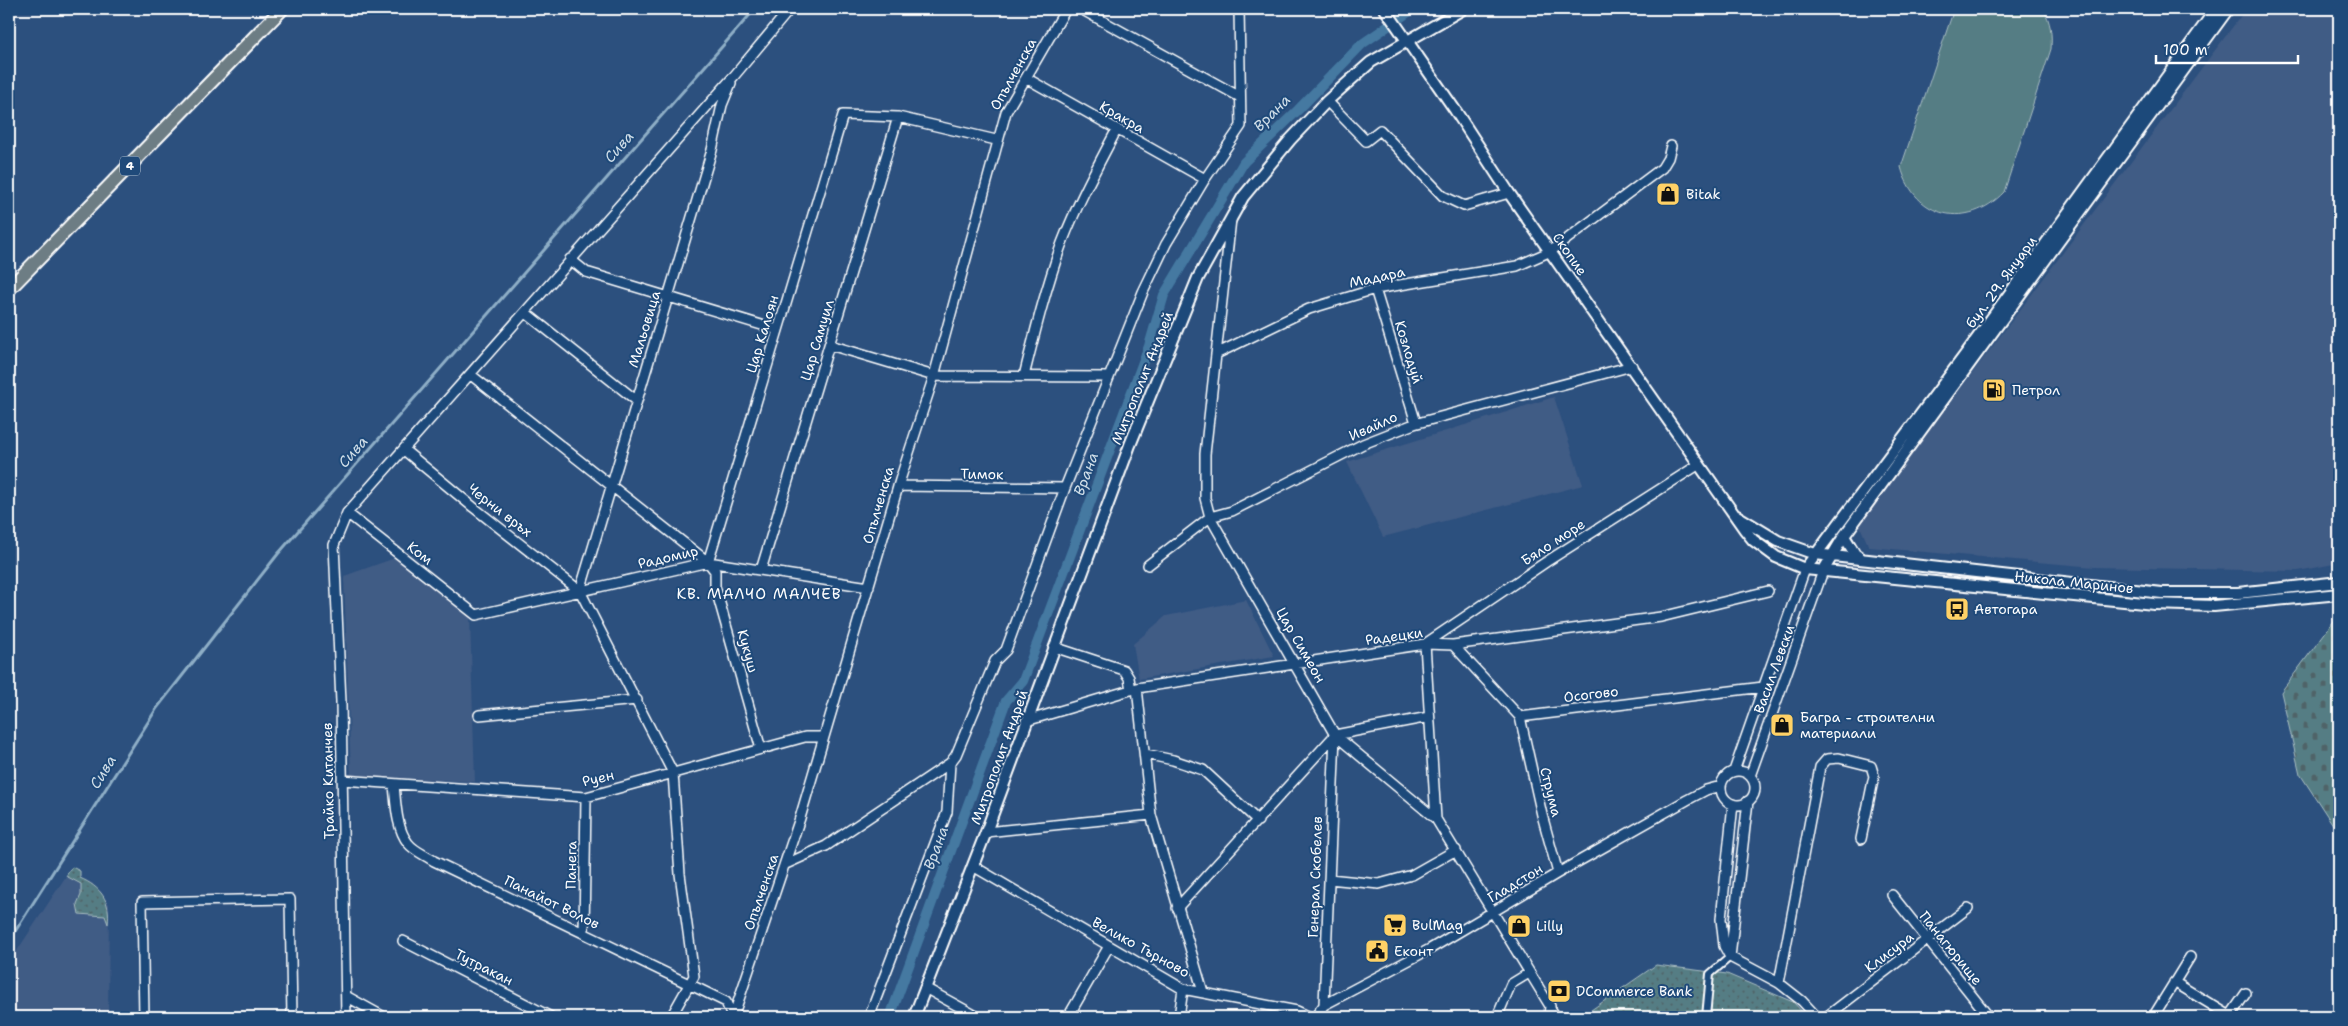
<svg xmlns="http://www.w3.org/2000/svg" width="2348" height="1026" font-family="'Shantell Sans',sans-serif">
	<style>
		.built { fill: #405b85 }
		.grass { fill: url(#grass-dots); stroke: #aabec2 }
		.cemetery { fill: url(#cemetery-stones); stroke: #aabec2 }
		.pitch { fill: #557d84; stroke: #aabec2 }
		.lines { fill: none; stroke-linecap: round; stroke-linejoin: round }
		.stream { stroke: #8fafc7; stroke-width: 3 }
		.canal { stroke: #4479a1; stroke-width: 10 }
		.pedestrian-casing { stroke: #fff; stroke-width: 10 }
		.minor-casing { stroke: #fff; stroke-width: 12 }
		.tertiary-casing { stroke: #fff; stroke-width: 14 }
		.primary-casing { stroke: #fff; stroke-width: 16 }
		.pedestrian { stroke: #1f4a7a; stroke-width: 6 }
		.minor { stroke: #1f4a7a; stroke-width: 9 }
		.tertiary { stroke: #1f4a7a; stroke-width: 10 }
		.primary { stroke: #6d7d84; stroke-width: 12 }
		.labels { text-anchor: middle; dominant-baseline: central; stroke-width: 4; stroke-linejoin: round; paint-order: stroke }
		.shield { fill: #1f4a7a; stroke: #bcc9d7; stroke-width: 1 }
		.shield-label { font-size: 12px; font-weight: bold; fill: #fff }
		.street-label { font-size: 14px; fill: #fff; stroke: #1f4a7a }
		.poi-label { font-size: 14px; fill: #fff; stroke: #1f4a7a; text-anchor: start }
		.water-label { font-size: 15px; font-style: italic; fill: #d0dee8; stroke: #1f4a7a }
		.neighbourhood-label { font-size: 15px; letter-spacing: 1px; fill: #fff; stroke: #1f4a7a }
	</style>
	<defs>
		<pattern id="grass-dots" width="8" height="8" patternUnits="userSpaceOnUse" patternTransform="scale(1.25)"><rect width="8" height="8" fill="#557d84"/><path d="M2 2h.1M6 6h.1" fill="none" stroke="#506468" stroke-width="1.8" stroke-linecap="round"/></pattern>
		<pattern id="cemetery-stones" width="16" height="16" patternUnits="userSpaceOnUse" patternTransform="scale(1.25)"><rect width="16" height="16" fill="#557d84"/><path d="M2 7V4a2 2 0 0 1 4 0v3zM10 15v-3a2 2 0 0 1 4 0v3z" fill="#506468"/></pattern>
	</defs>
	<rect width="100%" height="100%" fill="#2c507e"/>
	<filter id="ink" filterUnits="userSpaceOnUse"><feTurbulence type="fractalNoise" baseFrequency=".02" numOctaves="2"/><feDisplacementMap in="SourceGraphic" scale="10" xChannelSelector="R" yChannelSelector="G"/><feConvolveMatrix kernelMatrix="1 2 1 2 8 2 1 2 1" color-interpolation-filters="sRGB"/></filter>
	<g filter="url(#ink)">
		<!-- built -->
		<path class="built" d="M 2246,9 L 2339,9 L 2339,563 L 2298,571 L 2094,567 L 1869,547 L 1859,524 Z
			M 1554,397 L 1583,485 L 1383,537 L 1347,462 Z
			M 395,558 L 470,617 L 475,782 L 351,775 L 344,576 Z
			M 1246,600 L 1274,656 L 1139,679 L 1133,644 L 1166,616 Z
			M 72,867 L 80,871 L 80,878 L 92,883 L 109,904 L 108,1017 L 9,1017 L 9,963 Z"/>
		<!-- grass -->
		<path class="grass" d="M 72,867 L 80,871 L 80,878 C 101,887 111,901 108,924 L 105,916 L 79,914 L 77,904 L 81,895 L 81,884 L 66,876 Z
			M 1656,965 L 1727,974 L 1793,1002 L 1807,1017 L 1581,1017 Z"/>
		<!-- cemetery -->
		<path class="cemetery" d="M 2339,614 L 2339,834 L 2300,774 L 2281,692 Z"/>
		<!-- pitch -->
		<path class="pitch" d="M 1954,9 L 2043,9 C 2051,22 2052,34 2051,49 L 2004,192 C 1968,230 1915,219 1901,167 Z"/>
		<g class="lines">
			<!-- stream -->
			<path class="stream" d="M 9,941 L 157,708 L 278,554 L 755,9"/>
			<!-- canal -->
			<path class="canal" d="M 890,1017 L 1006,701 L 1023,681 L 1149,346 L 1164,295 L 1244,162 L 1298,110 L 1362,44 L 1413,9"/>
			<!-- pedestrian casing -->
			<g class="pedestrian-casing">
				<path id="pedestrian" d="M 1550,1006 L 1557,1017
					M 1706,1017 L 1710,974 L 1730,957"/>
			</g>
			<!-- minor casing -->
			<g class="minor-casing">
				<path id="minor" d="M 1081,9 L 1240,97
					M 1026,78 L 1205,179
					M 1327,101 L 1366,141 L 1380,130 L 1443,196 L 1464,206 L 1509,193
					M 1231,219 L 1205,454 L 1205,498 L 1210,517 L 1335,735 L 1436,819 L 1550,1006 L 1549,1017
					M 570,259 L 586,272 L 778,330
					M 1375,289 L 1416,423
					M 526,313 L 637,401
					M 830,345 L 934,376 L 1109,377
					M 1216,354 L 1309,309 L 1375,289 L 1517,266 L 1551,251 L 1662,168 L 1668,158 L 1671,146
					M 471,375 L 708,562 L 715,571 L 715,586 L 761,749
					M 1024,376 C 1035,332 1046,287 1062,243 C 1077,204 1097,167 1117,129
					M 404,450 L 473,507 L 580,591 L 673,773 L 680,874 L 694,976 L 671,1017
					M 898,486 L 1065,488
					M 347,513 L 476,615 L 708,562 L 869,587
					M 708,562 L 843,115 L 898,117 L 996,140
					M 1148,565 L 1210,517 L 1232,511 L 1363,444 L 1414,424 L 1632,366
					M 761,570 L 898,117
					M 580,591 L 712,150 L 722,105 L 731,83
					M 1453,645 L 1520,717 L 1763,687
					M 1054,647 L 1124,670 L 1129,678 L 1131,690
					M 1137,688 L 1151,815 L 1203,992
					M 479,715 L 637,700
					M 1520,717 L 1542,815 L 1558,873
					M 1026,721 L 1137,688 L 1425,644 L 1453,645 L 1661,617 L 1768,591
					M 1145,754 L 1173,760 L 1203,770 L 1258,821
					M 1734,771 L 1805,569
					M1721 788a17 17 0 1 1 34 0a17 17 0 1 1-34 0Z
					M 1750,776 L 1823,571
					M 342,780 L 586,797 L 805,737 L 824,737
					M 394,785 C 396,803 396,828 408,843 C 414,851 425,855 434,861 L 726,1002 L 732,1017
					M 1733,804 L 1721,919 L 1724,946 L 1730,957 L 1779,983 L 1802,1001 L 1817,1017
					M 1436,819 L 1425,644 L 1546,562 L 1698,465
					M 986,832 L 1151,815
					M 786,864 L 826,846 L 950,763
					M 973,866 L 1183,989 L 1297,1011 L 1310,1017
					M 1329,879 L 1379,884 L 1412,875 L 1456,850
					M 1892,895 L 1989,1017
					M 1177,908 L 1335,735 L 1429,717
					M 584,933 L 586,797
					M 403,941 L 551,1017
					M 1730,957 L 1748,801
					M 2174,982 L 2230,1016 L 2246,993
					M 1779,983 L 1820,767 L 1827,759 L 1839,758 L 1871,766 L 1874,776 L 1861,839
					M 925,988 L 978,1017
					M 346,996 L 384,1017
					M 1324,1005 L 1430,949 L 1558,873 L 1687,800 L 1706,790 L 1721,786
					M 144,1017 L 142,902 L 290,899 L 292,1017
					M 346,1017 L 341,702 L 334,545 L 347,513 L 734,76 L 790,9
					M 733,1017 L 800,818 L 900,480 L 934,376 L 1006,112 L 1066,9
					M 869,1017 L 947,812 L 950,763 L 956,755 L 995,661 L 1006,650 L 1065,488 L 1143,292 L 1166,244 L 1205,179 L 1241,126 L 1239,9
					M 1068,1017 L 1109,946
					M 1179,1017 L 1183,989
					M 1315,1017 L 1324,1005 L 1335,735
					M 1497,1017 L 1511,984 L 1529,973
					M 1826,1017 L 1968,908
					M 2153,1017 L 2190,957"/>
			</g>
			<!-- tertiary casing -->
			<g class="tertiary-casing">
				<path id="tertiary" d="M 1385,9 L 1455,110 L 1509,193 L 1745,530 L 1753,540 L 1776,557 L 1805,569 L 2154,604 L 2214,606 L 2339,594
					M 1737,516 L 1778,541 L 1815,554 L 2162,593 L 2238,593 L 2339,582
					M 1844,536 L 1855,554 L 1862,559
					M 1805,569 L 1965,355 L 2216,9
					M 1823,571 L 1844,536 L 2228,9
					M 914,1017 L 986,832 L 1130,445 L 1198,278 L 1243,197 L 1290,140 L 1327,101 L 1371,62 L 1463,9"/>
			</g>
			<!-- primary casing -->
			<g class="primary-casing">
				<path id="primary" d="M 9,289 L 282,9"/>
			</g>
			<!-- pedestrian -->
			<use href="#pedestrian" class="pedestrian"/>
			<!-- minor -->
			<use href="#minor" class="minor"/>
			<!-- tertiary -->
			<use href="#tertiary" class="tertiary"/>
			<!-- primary -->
			<use href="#primary" class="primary"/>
		</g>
	</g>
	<!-- icons -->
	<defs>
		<g id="shop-square" transform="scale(1.25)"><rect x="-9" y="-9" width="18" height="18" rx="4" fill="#ffd166" stroke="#1f4a7a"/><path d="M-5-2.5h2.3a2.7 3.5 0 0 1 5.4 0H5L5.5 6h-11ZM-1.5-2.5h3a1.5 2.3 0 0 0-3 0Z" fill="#111"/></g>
		<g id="fuel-square" transform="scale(1.25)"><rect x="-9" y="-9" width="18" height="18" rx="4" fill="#ffd166" stroke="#1f4a7a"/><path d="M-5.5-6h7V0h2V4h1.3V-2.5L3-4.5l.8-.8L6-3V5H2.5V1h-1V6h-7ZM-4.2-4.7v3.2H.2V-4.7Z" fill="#111"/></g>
		<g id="bus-square" transform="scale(1.25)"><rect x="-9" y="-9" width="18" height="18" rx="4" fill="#ffd166" stroke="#1f4a7a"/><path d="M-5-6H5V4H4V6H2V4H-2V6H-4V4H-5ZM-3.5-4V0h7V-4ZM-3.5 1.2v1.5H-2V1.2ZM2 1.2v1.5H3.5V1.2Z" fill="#111"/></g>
		<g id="supermarket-square" transform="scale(1.25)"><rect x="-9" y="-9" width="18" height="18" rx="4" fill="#ffd166" stroke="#1f4a7a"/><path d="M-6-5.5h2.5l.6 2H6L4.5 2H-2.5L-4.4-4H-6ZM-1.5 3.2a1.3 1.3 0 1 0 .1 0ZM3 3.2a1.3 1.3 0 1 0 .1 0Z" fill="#111"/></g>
		<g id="civic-square" transform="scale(1.25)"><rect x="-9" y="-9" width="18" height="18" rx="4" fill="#ffd166" stroke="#1f4a7a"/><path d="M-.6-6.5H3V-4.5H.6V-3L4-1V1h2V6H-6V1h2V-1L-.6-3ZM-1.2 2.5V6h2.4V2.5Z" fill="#111"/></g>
		<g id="bank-square" transform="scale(1.25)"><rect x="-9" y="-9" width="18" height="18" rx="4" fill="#ffd166" stroke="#1f4a7a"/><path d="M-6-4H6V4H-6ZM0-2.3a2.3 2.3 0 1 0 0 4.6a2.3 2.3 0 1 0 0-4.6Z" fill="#111"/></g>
	</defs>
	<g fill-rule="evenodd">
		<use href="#shop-square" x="1668" y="194"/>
		<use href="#fuel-square" x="1994" y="390"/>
		<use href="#bus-square" x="1957" y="609"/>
		<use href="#shop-square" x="1782" y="725"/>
		<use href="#supermarket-square" x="1395" y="925"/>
		<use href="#shop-square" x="1519" y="926"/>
		<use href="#civic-square" x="1377" y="951"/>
		<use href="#bank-square" x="1559" y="991"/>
	</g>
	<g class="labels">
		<!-- shield labels -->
		<rect class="shield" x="120" y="156.5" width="20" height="19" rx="4"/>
		<g class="shield-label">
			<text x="130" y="166">4</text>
		</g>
		<!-- street labels -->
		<g class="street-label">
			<text transform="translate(1013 74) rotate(-61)">Опълченска</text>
			<text transform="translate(1122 117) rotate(30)">Кракра</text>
			<text transform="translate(1570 254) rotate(55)">Скопие</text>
			<text transform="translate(1377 277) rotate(-12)">Мадара</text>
			<text transform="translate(2001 282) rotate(-54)">бул. 29. Януари</text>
			<text transform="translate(644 329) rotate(-73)">Мальовица</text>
			<text transform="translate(762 334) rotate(-73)">Цар Калоян</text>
			<text transform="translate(817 340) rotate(-73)">Цар Самуил</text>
			<text transform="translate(1409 352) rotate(73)">Козлодуй</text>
			<text transform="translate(1142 378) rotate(-68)">Митрополит Андрей</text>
			<text transform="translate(1373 426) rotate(-24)">Ивайло</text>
			<text transform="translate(982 474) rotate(1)">Тимок</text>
			<text transform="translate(878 505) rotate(-74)">Опълченска</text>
			<text transform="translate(500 510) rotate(38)">Черни връх</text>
			<text transform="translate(1553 542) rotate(-33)">Бяло море</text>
			<text transform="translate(420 553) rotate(38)">Ком</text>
			<text transform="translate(668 557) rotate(-13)">Радомир</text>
			<text transform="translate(2074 582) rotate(6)">Никола Маринов</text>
			<text transform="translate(1394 636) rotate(-8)">Радецки</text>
			<text transform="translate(1301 645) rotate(60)">Цар Симеон</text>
			<text transform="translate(748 651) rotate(74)">Кукуш</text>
			<text transform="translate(1774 669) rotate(-70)">Васил Левски</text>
			<text transform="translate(1591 694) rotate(-7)">Осогово</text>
			<text transform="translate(999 757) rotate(-70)">Митрополит Андрей</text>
			<text transform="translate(598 778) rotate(-13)">Руен</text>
			<text transform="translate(328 781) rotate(-91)">Трайко Китанчев</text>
			<text transform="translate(1551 792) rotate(76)">Струма</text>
			<text transform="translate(571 865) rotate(-89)">Панега</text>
			<text transform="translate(1315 877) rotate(-88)">Генерал Скобелев</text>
			<text transform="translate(1515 883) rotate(-31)">Гладстон</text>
			<text transform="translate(761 892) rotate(-71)">Опълченска</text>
			<text transform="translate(552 902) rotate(26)">Панайот Волов</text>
			<text transform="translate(1141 947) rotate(29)">Велико Търново</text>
			<text transform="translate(1951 948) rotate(51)">Панагюрище</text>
			<text transform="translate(1889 952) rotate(-37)">Клисура</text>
			<text transform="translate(484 967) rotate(27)">Тутракан</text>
		</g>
		<!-- poi labels -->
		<g class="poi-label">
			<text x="1686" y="194">Bitak</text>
			<text x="2012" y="390">Петрол</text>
			<text x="1974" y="609">Автогара</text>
			<text x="1800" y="717">Багра - строителни<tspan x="1800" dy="16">материали</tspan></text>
			<text x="1412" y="925">BulMag</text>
			<text x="1536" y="926">Lilly</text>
			<text x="1394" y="951">Еконт</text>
			<text x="1576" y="991">DCommerce Bank</text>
		</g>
		<!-- water labels -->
		<g class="water-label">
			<text transform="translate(1272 113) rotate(-45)">Врана</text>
			<text transform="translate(619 147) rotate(-49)">Сива</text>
			<text transform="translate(353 452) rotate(-49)">Сива</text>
			<text transform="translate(1086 474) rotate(-70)">Врана</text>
			<text transform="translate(103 772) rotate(-58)">Сива</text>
			<text transform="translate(936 848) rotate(-70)">Врана</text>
		</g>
		<!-- neighbourhood labels -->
		<g class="neighbourhood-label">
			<text x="759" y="594">КВ. МАЛЧО МАЛЧЕВ</text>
		</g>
	</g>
	<!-- margin -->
	<rect width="2348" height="1026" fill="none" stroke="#1f4a7a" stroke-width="30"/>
	<rect x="15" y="15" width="2318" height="996" fill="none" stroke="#fff" stroke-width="2" filter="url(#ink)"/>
	<!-- scale -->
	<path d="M2156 55v8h142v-8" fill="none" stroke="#ffffff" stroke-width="2.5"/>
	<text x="2163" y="55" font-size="15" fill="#ffffff" stroke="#1f4a7a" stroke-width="4" paint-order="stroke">100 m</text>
</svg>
